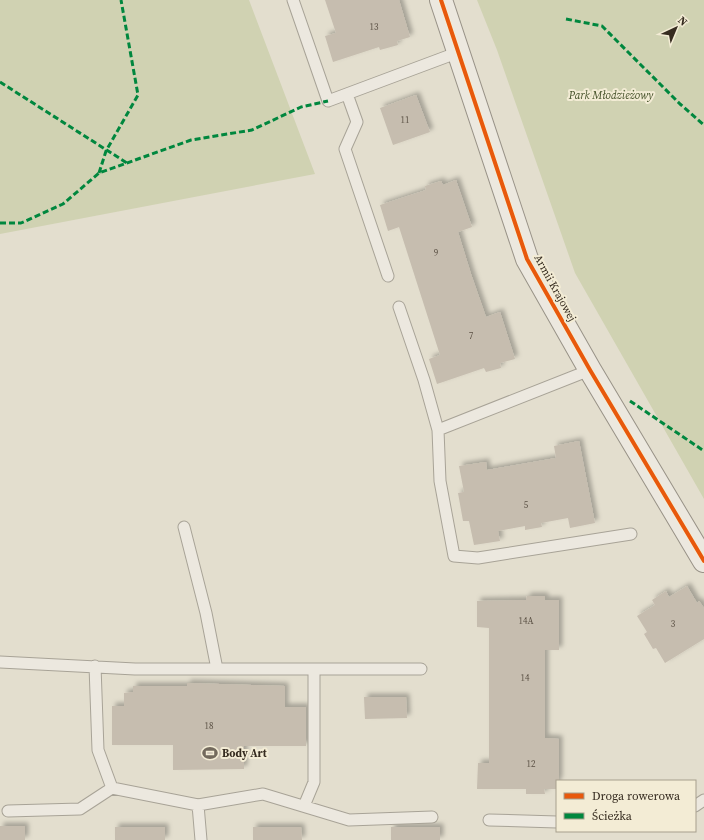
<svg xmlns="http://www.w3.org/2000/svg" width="704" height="840" font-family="'Source Serif 4',serif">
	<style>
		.green { fill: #d0d2b2 }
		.building { fill: #c6bdaf; filter: url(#shadow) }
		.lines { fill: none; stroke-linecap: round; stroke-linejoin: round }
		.lane-casing { stroke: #a8a397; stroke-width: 13 }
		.secondary-casing { stroke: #989287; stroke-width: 24 }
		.lane { stroke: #ece8df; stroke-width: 11 }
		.secondary { stroke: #ece8df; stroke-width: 22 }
		.quiet { stroke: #00873e; stroke-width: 3; stroke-dasharray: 6 3; stroke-linecap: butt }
		.cycleway-casing { stroke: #f3ecd5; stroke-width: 6 }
		.cycleway { stroke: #e8590c; stroke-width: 4 }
		.labels { text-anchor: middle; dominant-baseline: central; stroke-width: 4; stroke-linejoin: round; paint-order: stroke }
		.number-label { font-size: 9px; fill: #5a5044 }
		.park-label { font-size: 11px; font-style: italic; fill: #445128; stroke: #f3ecd5 }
		.street-label { font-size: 11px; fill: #362c20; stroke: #f3ecd5 }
		.poi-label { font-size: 11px; font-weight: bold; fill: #362c20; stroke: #f3ecd5; text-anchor: start }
	</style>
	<defs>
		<filter id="shadow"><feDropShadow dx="3.5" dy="-3.5" stdDeviation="2" flood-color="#0004"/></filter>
	</defs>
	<rect width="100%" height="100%" fill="#e3dece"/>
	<!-- green -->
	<path class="green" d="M 0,0 L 249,0 L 315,174 L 0,234 Z
		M 477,0 L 704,0 L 704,499 L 575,273 L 497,50 Z"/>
	<!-- building -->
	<path class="building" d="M 325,0 L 399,0 L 410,37 L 397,41 L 398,45 L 380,50 L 379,47 L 333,62 L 325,36 L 336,33 Z
		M 416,95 L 430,132 L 393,145 L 380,108 Z
		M 456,180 L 472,227 L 458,232 L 471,274 L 486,317 L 500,312 L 515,359 L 500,363 L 501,368 L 486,372 L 484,368 L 437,384 L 429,359 L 440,355 L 399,227 L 388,231 L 380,205 L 426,190 L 425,186 L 441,181 L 443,185 Z
		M 579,441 L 595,523 L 570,528 L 568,518 L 541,523 L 542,527 L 525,530 L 525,526 L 498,531 L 500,541 L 474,545 L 469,521 L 463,521 L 458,493 L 464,492 L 459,466 L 486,462 L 487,470 L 556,458 L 554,446 Z
		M 687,586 L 697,603 L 699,601 L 704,608 L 704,639 L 665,663 L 656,648 L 653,649 L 644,634 L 647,632 L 637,616 L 655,605 L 652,600 L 666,591 L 669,597 Z
		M 527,596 L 545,596 L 545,600 L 559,600 L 559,650 L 545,650 L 545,738 L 559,739 L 559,781 L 557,781 L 557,789 L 544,789 L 545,794 L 526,794 L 526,789 L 477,789 L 478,763 L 489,763 L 489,628 L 477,627 L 477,601 L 526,600 Z
		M 187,683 L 285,686 L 285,707 L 306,707 L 306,746 L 244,746 L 244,769 L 173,770 L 173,745 L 112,745 L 112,706 L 124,706 L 124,693 L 133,692 L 133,686 L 187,686 Z
		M 364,697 L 406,697 L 407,718 L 365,719 Z
		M 0,826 L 25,826 L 25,840 L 0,840 Z
		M 115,827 L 165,827 L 165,840 L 115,840 Z
		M 253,827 L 301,827 L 302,840 L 253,840 Z
		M 391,827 L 440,827 L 440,840 L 391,840 Z"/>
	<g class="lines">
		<!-- lane casing -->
		<g class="lane-casing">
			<path id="lane" d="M 293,0 L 328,101 L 459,52
				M 347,94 L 357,122 L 345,149 L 388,276
				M 399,307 L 424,380 L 438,430 L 590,370
				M 438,430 L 440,481 L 454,556 L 478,558 L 631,534
				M 184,527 L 206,613 L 217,669
				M 0,662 L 135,669 L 421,669
				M 95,666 L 98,750 L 112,788 L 198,805 L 201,840
				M 198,805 L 263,794 L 349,820 L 432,817
				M 304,806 L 314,782 L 314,669
				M 695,806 L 704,800
				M 8,811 L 80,809 L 112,788
				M 489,820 L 557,822"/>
		</g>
		<!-- secondary casing -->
		<g class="secondary-casing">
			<path id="secondary" d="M 441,0 L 527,259 L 590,370 L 704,561"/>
		</g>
		<!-- lane -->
		<use href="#lane" class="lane"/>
		<!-- secondary -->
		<use href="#secondary" class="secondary"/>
		<!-- quiet -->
		<path class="quiet" d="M 566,19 L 602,26 L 680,104 L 704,125
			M 0,82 L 127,163
			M 99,173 L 106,151 L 138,95 L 121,0
			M 0,223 L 21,223 L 63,204 L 99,173 L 191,140 L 252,130 L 301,107 L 328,101
			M 630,401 L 704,451"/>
		<!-- cycleway casing -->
		<g class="cycleway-casing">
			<path id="cycleway" d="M 441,0 L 527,259 L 590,370 L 704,561"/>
		</g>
		<!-- cycleway -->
		<use href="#cycleway" class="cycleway"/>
	</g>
	<!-- icons -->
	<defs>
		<g id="stadium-bare" transform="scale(1.2)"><path d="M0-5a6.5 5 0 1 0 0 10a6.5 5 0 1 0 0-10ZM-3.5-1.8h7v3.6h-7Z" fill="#736a5d" stroke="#f3ecd5" stroke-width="2.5" paint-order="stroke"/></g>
	</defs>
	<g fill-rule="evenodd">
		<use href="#stadium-bare" x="210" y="753"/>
	</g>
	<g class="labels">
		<!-- number labels -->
		<g class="number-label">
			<text x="374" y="27">13</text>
			<text x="405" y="120">11</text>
			<text x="436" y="253">9</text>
			<text x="471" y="336">7</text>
			<text x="526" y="505">5</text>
			<text x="526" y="621">14A</text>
			<text x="673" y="624">3</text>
			<text x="525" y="678">14</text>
			<text x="209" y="726">18</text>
			<text x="531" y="764">12</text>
		</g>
		<!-- park labels -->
		<g class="park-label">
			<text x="611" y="95">Park Młodzieżowy</text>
		</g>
		<!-- street labels -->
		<g class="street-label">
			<text transform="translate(555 288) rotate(61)">Armii Krajowej</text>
		</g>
		<!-- poi labels -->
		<g class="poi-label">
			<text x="222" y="753">Body Art</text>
		</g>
	</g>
	<!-- legend -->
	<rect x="556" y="780" width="140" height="52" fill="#f3ecd5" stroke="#a79f8d"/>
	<rect x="564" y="793" width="20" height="6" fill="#e8590c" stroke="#a79f8d"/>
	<text x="592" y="800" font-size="12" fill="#362c20">Droga rowerowa</text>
	<rect x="564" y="813" width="20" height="6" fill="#00873e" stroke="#a79f8d"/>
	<text x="592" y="820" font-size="12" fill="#362c20">Ścieżka</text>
	<!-- north arrow -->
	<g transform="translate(676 28) rotate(44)" stroke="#f3ecd5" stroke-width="3" paint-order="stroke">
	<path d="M0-3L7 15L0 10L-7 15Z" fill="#362c20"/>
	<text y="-6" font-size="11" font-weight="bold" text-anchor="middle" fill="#362c20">N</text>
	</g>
</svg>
